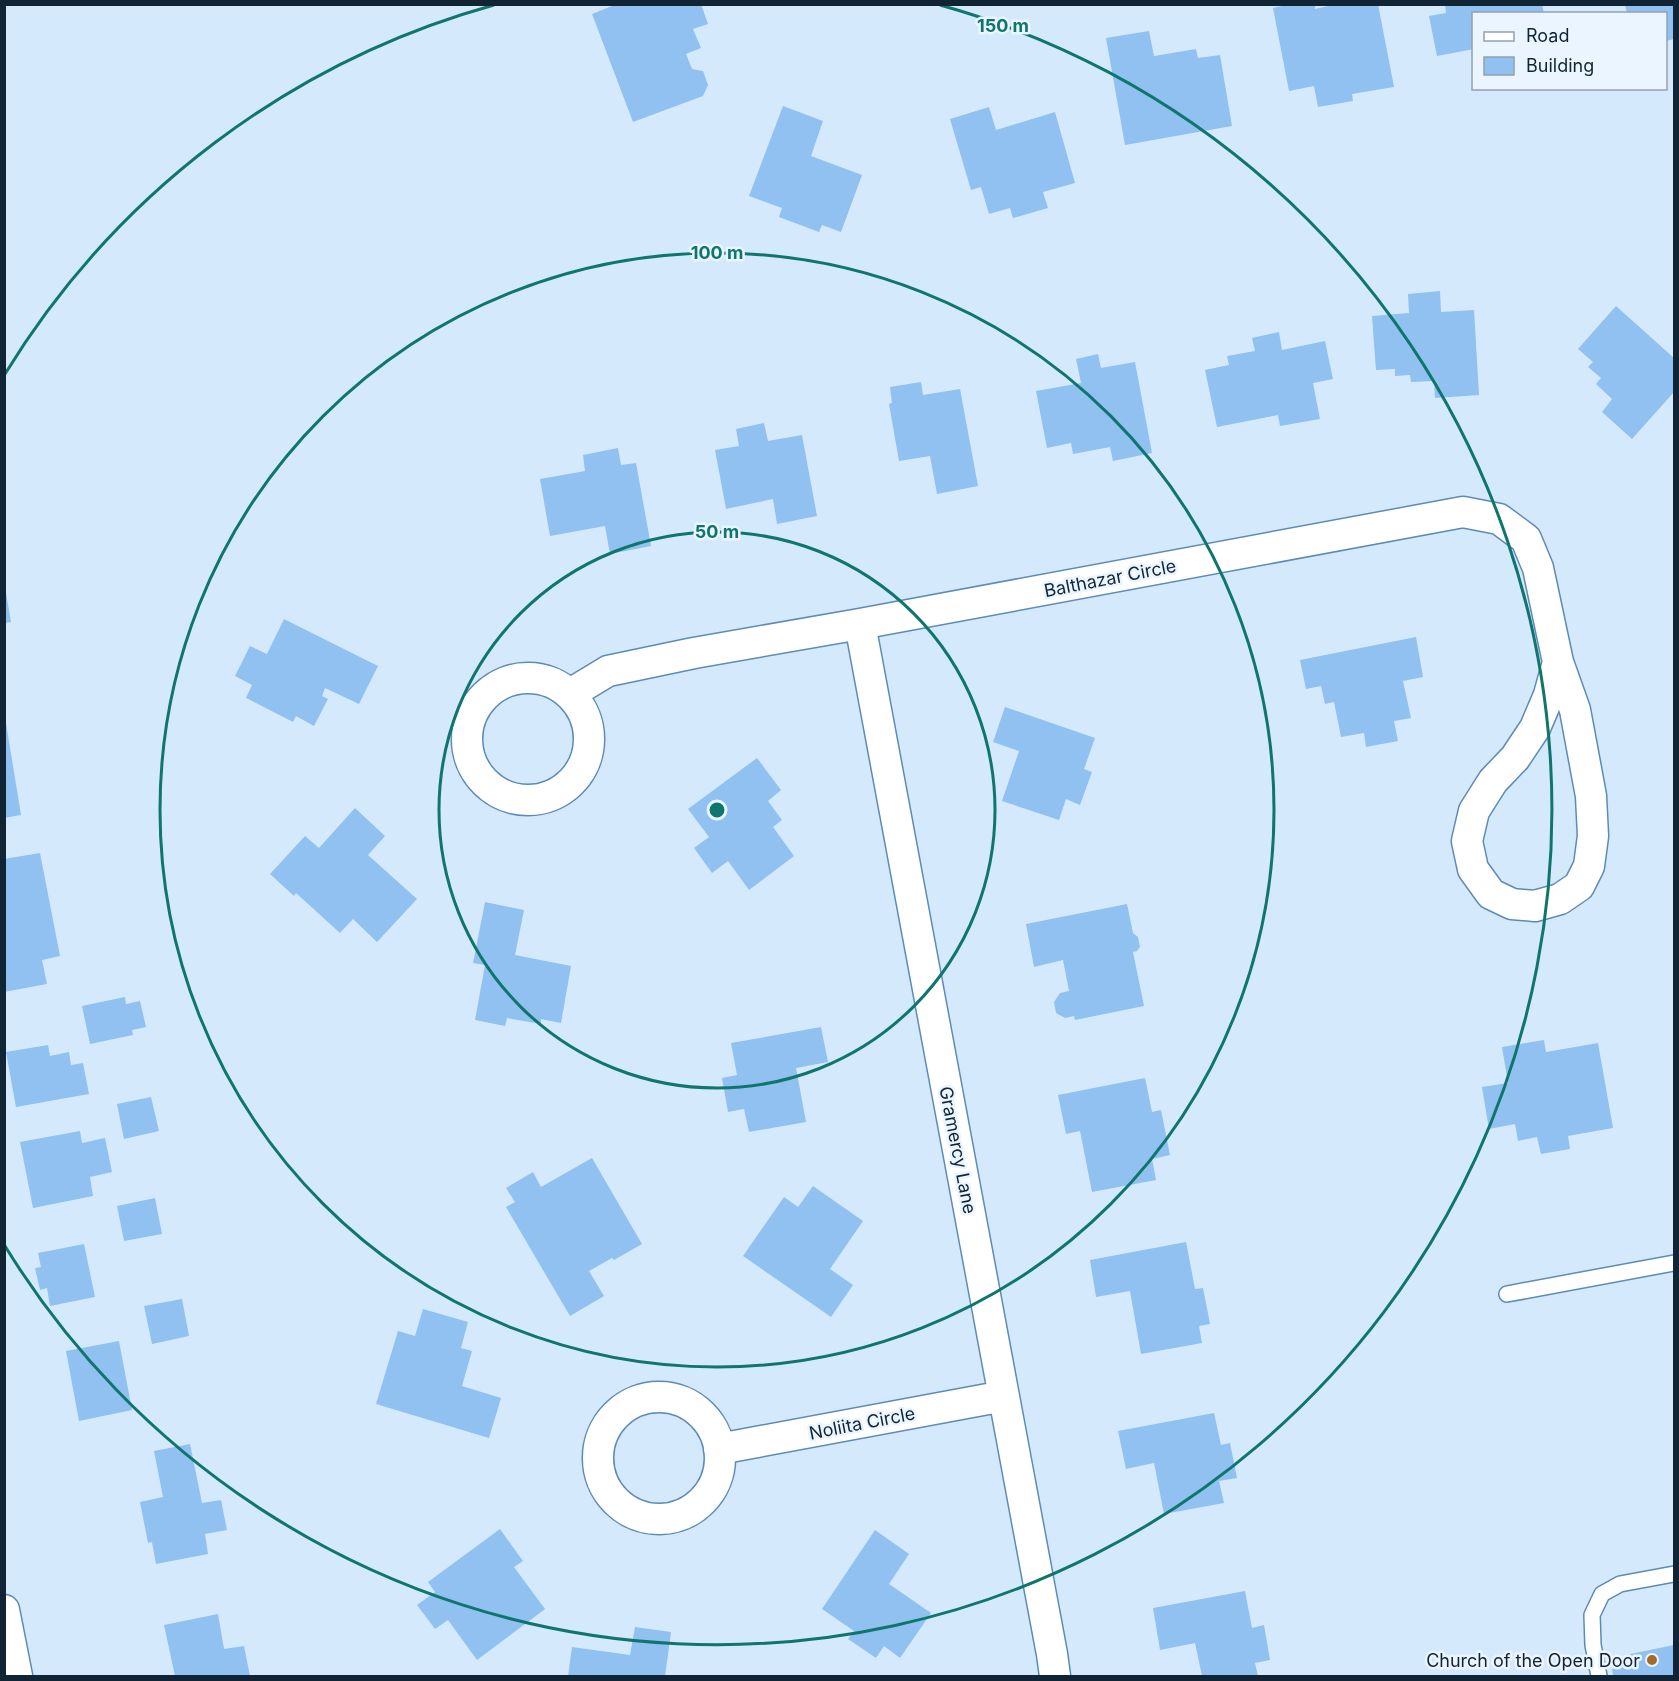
<svg xmlns="http://www.w3.org/2000/svg" width="1679" height="1681" font-family="Inter,sans-serif">
	<style>
		.building { fill: #90c1f0 }
		.lines { fill: none; stroke-linecap: round; stroke-linejoin: round }
		.service-casing { stroke: #5d8bb8; stroke-width: 18 }
		.minor-casing { stroke: #5d8bb8; stroke-width: 33 }
		.service { stroke: #fff; stroke-width: 15 }
		.minor { stroke: #fff; stroke-width: 30 }
		.ring { fill: none; stroke: #0f766e; stroke-width: 3 }
		.poi-dot { fill: #a16a25; stroke: #ebf5ff; stroke-width: 2 }
		.labels { text-anchor: middle; dominant-baseline: central; stroke-width: 5; stroke-linejoin: round; paint-order: stroke }
		.street-label { font-size: 18px; fill: #112436; stroke: #ebf5ff }
		.poi-label { font-size: 18px; fill: #112436; stroke: #ebf5ff; text-anchor: end }
		.centre { fill: #0f766e; stroke: #ebf5ff; stroke-width: 3 }
		.ring-label { font-size: 18px; text-anchor: middle; font-weight: bold; fill: #0f766e; stroke: #ebf5ff; stroke-width: 5; stroke-linejoin: round; paint-order: stroke }
	</style>
	<rect width="100%" height="100%" fill="#d5e9fd"/>
	<!-- building -->
	<path class="building" d="M 617,4 L 701,4 L 708,24 L 693,29 L 701,48 L 686,54 L 692,69 L 703,71 L 708,85 L 703,96 L 633,122 L 592,14 Z
		M 1291,4 L 1315,4 L 1315,9 L 1337,4 L 1378,4 L 1394,87 L 1352,94 L 1353,101 L 1318,107 L 1314,86 L 1289,91 L 1273,8 Z
		M 1445,4 L 1542,4 L 1544,14 L 1474,14 L 1474,49 L 1437,56 L 1429,16 L 1446,13 Z
		M 1625,4 L 1674,4 L 1674,39 L 1666,41 L 1666,14 L 1627,14 Z
		M 1149,31 L 1154,56 L 1196,49 L 1198,58 L 1220,55 L 1232,126 L 1125,145 L 1106,38 Z
		M 783,106 L 823,121 L 811,156 L 862,175 L 841,232 L 822,225 L 819,232 L 779,217 L 782,208 L 749,196 Z
		M 989,107 L 996,130 L 1055,112 L 1075,183 L 1043,192 L 1048,208 L 1013,218 L 1010,208 L 989,214 L 981,187 L 971,190 L 950,119 Z
		M 1440,291 L 1441,312 L 1474,310 L 1479,395 L 1435,398 L 1434,381 L 1411,382 L 1410,375 L 1395,376 L 1395,369 L 1376,370 L 1372,316 L 1409,313 L 1408,294 Z
		M 1616,306 L 1674,358 L 1674,392 L 1632,439 L 1602,412 L 1612,399 L 1596,384 L 1601,378 L 1588,367 L 1593,362 L 1578,349 Z
		M 1279,332 L 1282,350 L 1325,341 L 1333,379 L 1313,383 L 1320,419 L 1280,426 L 1278,415 L 1217,427 L 1205,370 L 1229,365 L 1227,356 L 1255,351 L 1252,338 Z
		M 1098,354 L 1101,368 L 1135,362 L 1152,453 L 1113,461 L 1110,447 L 1073,454 L 1071,443 L 1047,448 L 1036,391 L 1081,383 L 1076,359 Z
		M 921,382 L 923,395 L 960,389 L 978,486 L 937,494 L 930,456 L 899,461 L 889,404 L 892,403 L 890,387 Z
		M 764,423 L 768,441 L 802,435 L 817,516 L 777,524 L 773,499 L 726,509 L 715,450 L 739,446 L 736,429 Z
		M 618,448 L 621,465 L 636,463 L 651,546 L 610,554 L 605,526 L 550,536 L 540,479 L 585,471 L 583,455 Z
		M 6,593 L 11,622 L 4,623 L 4,594 Z
		M 284,619 L 378,666 L 359,704 L 325,688 L 322,696 L 328,699 L 314,726 L 296,716 L 293,722 L 246,698 L 252,685 L 235,676 L 250,646 L 267,654 Z
		M 1416,637 L 1423,677 L 1403,681 L 1411,718 L 1394,721 L 1398,741 L 1366,747 L 1364,733 L 1341,737 L 1334,702 L 1325,704 L 1321,686 L 1306,689 L 1300,660 Z
		M 1005,707 L 1095,738 L 1084,769 L 1092,772 L 1080,805 L 1066,799 L 1059,820 L 1002,801 L 1019,751 L 993,742 Z
		M 4,723 L 6,723 L 21,815 L 4,818 Z
		M 757,758 L 781,790 L 768,801 L 782,820 L 773,827 L 794,856 L 749,890 L 728,861 L 712,873 L 694,848 L 709,837 L 688,809 Z
		M 355,808 L 385,836 L 368,855 L 417,899 L 377,942 L 353,919 L 340,933 L 296,893 L 294,896 L 270,874 L 305,836 L 319,848 Z
		M 40,853 L 60,956 L 42,960 L 47,984 L 4,992 L 4,859 Z
		M 485,902 L 524,910 L 515,955 L 571,966 L 561,1023 L 541,1019 L 541,1024 L 507,1018 L 505,1026 L 475,1020 L 485,965 L 473,963 Z
		M 1127,904 L 1133,933 L 1138,937 L 1140,947 L 1137,951 L 1133,952 L 1144,1006 L 1075,1020 L 1074,1016 L 1065,1018 L 1056,1013 L 1054,1002 L 1060,993 L 1069,991 L 1063,960 L 1034,967 L 1026,924 Z
		M 125,997 L 126,1004 L 140,1001 L 146,1027 L 132,1030 L 133,1035 L 90,1044 L 82,1006 Z
		M 821,1027 L 828,1062 L 796,1068 L 806,1122 L 749,1132 L 744,1109 L 728,1112 L 722,1078 L 737,1075 L 731,1043 Z
		M 1544,1040 L 1546,1052 L 1598,1043 L 1613,1128 L 1568,1136 L 1570,1149 L 1541,1154 L 1537,1137 L 1518,1141 L 1515,1124 L 1489,1129 L 1482,1087 L 1508,1083 L 1502,1047 Z
		M 48,1045 L 50,1056 L 69,1052 L 71,1065 L 83,1063 L 89,1094 L 16,1107 L 6,1052 Z
		M 1145,1078 L 1152,1112 L 1161,1110 L 1170,1155 L 1152,1159 L 1156,1180 L 1092,1192 L 1080,1131 L 1066,1134 L 1058,1095 Z
		M 151,1097 L 159,1131 L 124,1139 L 117,1104 Z
		M 80,1131 L 82,1143 L 105,1138 L 112,1172 L 90,1177 L 93,1196 L 33,1208 L 20,1142 Z
		M 592,1158 L 642,1244 L 614,1260 L 612,1258 L 589,1271 L 604,1296 L 570,1316 L 506,1207 L 515,1202 L 506,1188 L 533,1172 L 541,1187 Z
		M 813,1186 L 863,1221 L 830,1269 L 853,1285 L 831,1317 L 743,1256 L 784,1197 L 798,1207 Z
		M 155,1198 L 162,1234 L 124,1241 L 117,1206 Z
		M 1186,1242 L 1195,1289 L 1203,1288 L 1210,1324 L 1199,1326 L 1202,1343 L 1141,1354 L 1130,1291 L 1096,1297 L 1090,1260 Z
		M 84,1244 L 95,1297 L 50,1306 L 47,1288 L 40,1290 L 35,1268 L 41,1267 L 38,1253 Z
		M 182,1299 L 189,1336 L 152,1344 L 144,1306 Z
		M 423,1309 L 468,1322 L 461,1348 L 472,1351 L 462,1386 L 501,1398 L 489,1438 L 376,1404 L 398,1331 L 415,1336 Z
		M 119,1341 L 132,1410 L 79,1421 L 66,1351 Z
		M 1214,1413 L 1221,1445 L 1230,1443 L 1237,1478 L 1219,1481 L 1224,1503 L 1164,1514 L 1154,1463 L 1126,1469 L 1118,1431 Z
		M 190,1444 L 202,1503 L 221,1500 L 227,1530 L 205,1534 L 208,1554 L 156,1564 L 152,1542 L 148,1543 L 140,1502 L 163,1497 L 154,1451 Z
		M 500,1529 L 523,1561 L 514,1567 L 545,1609 L 477,1660 L 448,1620 L 435,1629 L 417,1605 L 435,1592 L 428,1582 Z
		M 875,1530 L 909,1554 L 889,1584 L 931,1613 L 900,1658 L 884,1646 L 876,1658 L 848,1639 L 854,1631 L 822,1609 Z
		M 1245,1591 L 1252,1628 L 1264,1625 L 1270,1660 L 1255,1663 L 1258,1676 L 1202,1676 L 1195,1643 L 1160,1650 L 1153,1608 Z
		M 218,1614 L 224,1649 L 244,1646 L 250,1676 L 175,1676 L 164,1625 Z
		M 635,1627 L 671,1632 L 665,1676 L 568,1676 L 572,1647 L 630,1655 Z
		M 1674,1645 L 1674,1676 L 1613,1676 L 1612,1669 L 1631,1665 L 1630,1654 Z"/>
	<g class="lines">
		<!-- service casing -->
		<g class="service-casing">
			<path id="service" d="M 1507,1294 L 1674,1263
				M 1599,1676 L 1593,1645 L 1592,1615 L 1602,1594 L 1620,1584 L 1674,1574"/>
		</g>
		<!-- minor casing -->
		<g class="minor-casing">
			<path id="minor" d="M 860,624 L 1040,1590 L 1052,1654 L 1055,1676
				M467 739a61 61 0 1 1 122 0a61 61 0 1 1-122 0Z
				M 570,694 L 608,671 L 694,653 L 860,624 L 1463,512 L 1499,519 L 1526,539 L 1538,568 L 1558,662 L 1575,710 L 1591,796 L 1593,836 L 1589,866 L 1579,886 L 1560,899 L 1535,906 L 1512,904 L 1491,894 L 1473,869 L 1467,841 L 1474,811 L 1493,781 L 1515,758 L 1535,728 L 1549,695 L 1558,662
				M598 1458a61 61 0 1 1 122 0a61 61 0 1 1-122 0Z
				M 719,1449 L 1004,1396
				M 4,1610 L 17,1676"/>
		</g>
		<!-- service -->
		<use href="#service" class="service"/>
		<!-- minor -->
		<use href="#minor" class="minor"/>
	</g>
	<!-- distance rings -->
	<g class="ring">
		<circle cx="717" cy="810" r="278"/>
		<circle cx="717" cy="810" r="557"/>
		<path d="M5 374A835 835 0 0 1 494 5M940 5A835 835 0 1 1 5 1246"/>
	</g>
	<!-- markers -->
	<circle class="poi-dot" cx="1652" cy="1660" r="6"/>
	<g class="labels">
		<!-- street labels -->
		<g class="street-label">
			<text transform="translate(1110 578) rotate(-11)">Balthazar Circle</text>
			<text transform="translate(958 1150) rotate(79)">Gramercy Lane</text>
			<text transform="translate(862 1423) rotate(-11)">Noliita Circle</text>
		</g>
		<!-- poi labels -->
		<g class="poi-label">
			<text x="1640" y="1660">Church of the Open Door</text>
		</g>
	</g>
	<circle cx="717" cy="810" r="9" class="centre"/>
	<g class="ring-label">
		<text x="1003" y="32">150 m</text>
		<text x="717" y="259">100 m</text>
		<text x="717" y="538">50 m</text>
	</g>
	<!-- border -->
	<rect width="1679" height="1681" fill="none" stroke="#112436" stroke-width="12"/>
	<!-- legend -->
	<rect x="1472" y="12" width="195" height="78" fill="#ebf5ff" stroke="#94a1af" stroke-width="1.5"/>
	<rect x="1484" y="32" width="30" height="9" fill="#ffffff" stroke="#94a1af" stroke-width="1.5"/>
	<text x="1526" y="42" font-size="18" fill="#112436">Road</text>
	<rect x="1484" y="57" width="30" height="18" fill="#90c1f0" stroke="#94a1af" stroke-width="1.5"/>
	<text x="1526" y="72" font-size="18" fill="#112436">Building</text>
</svg>
